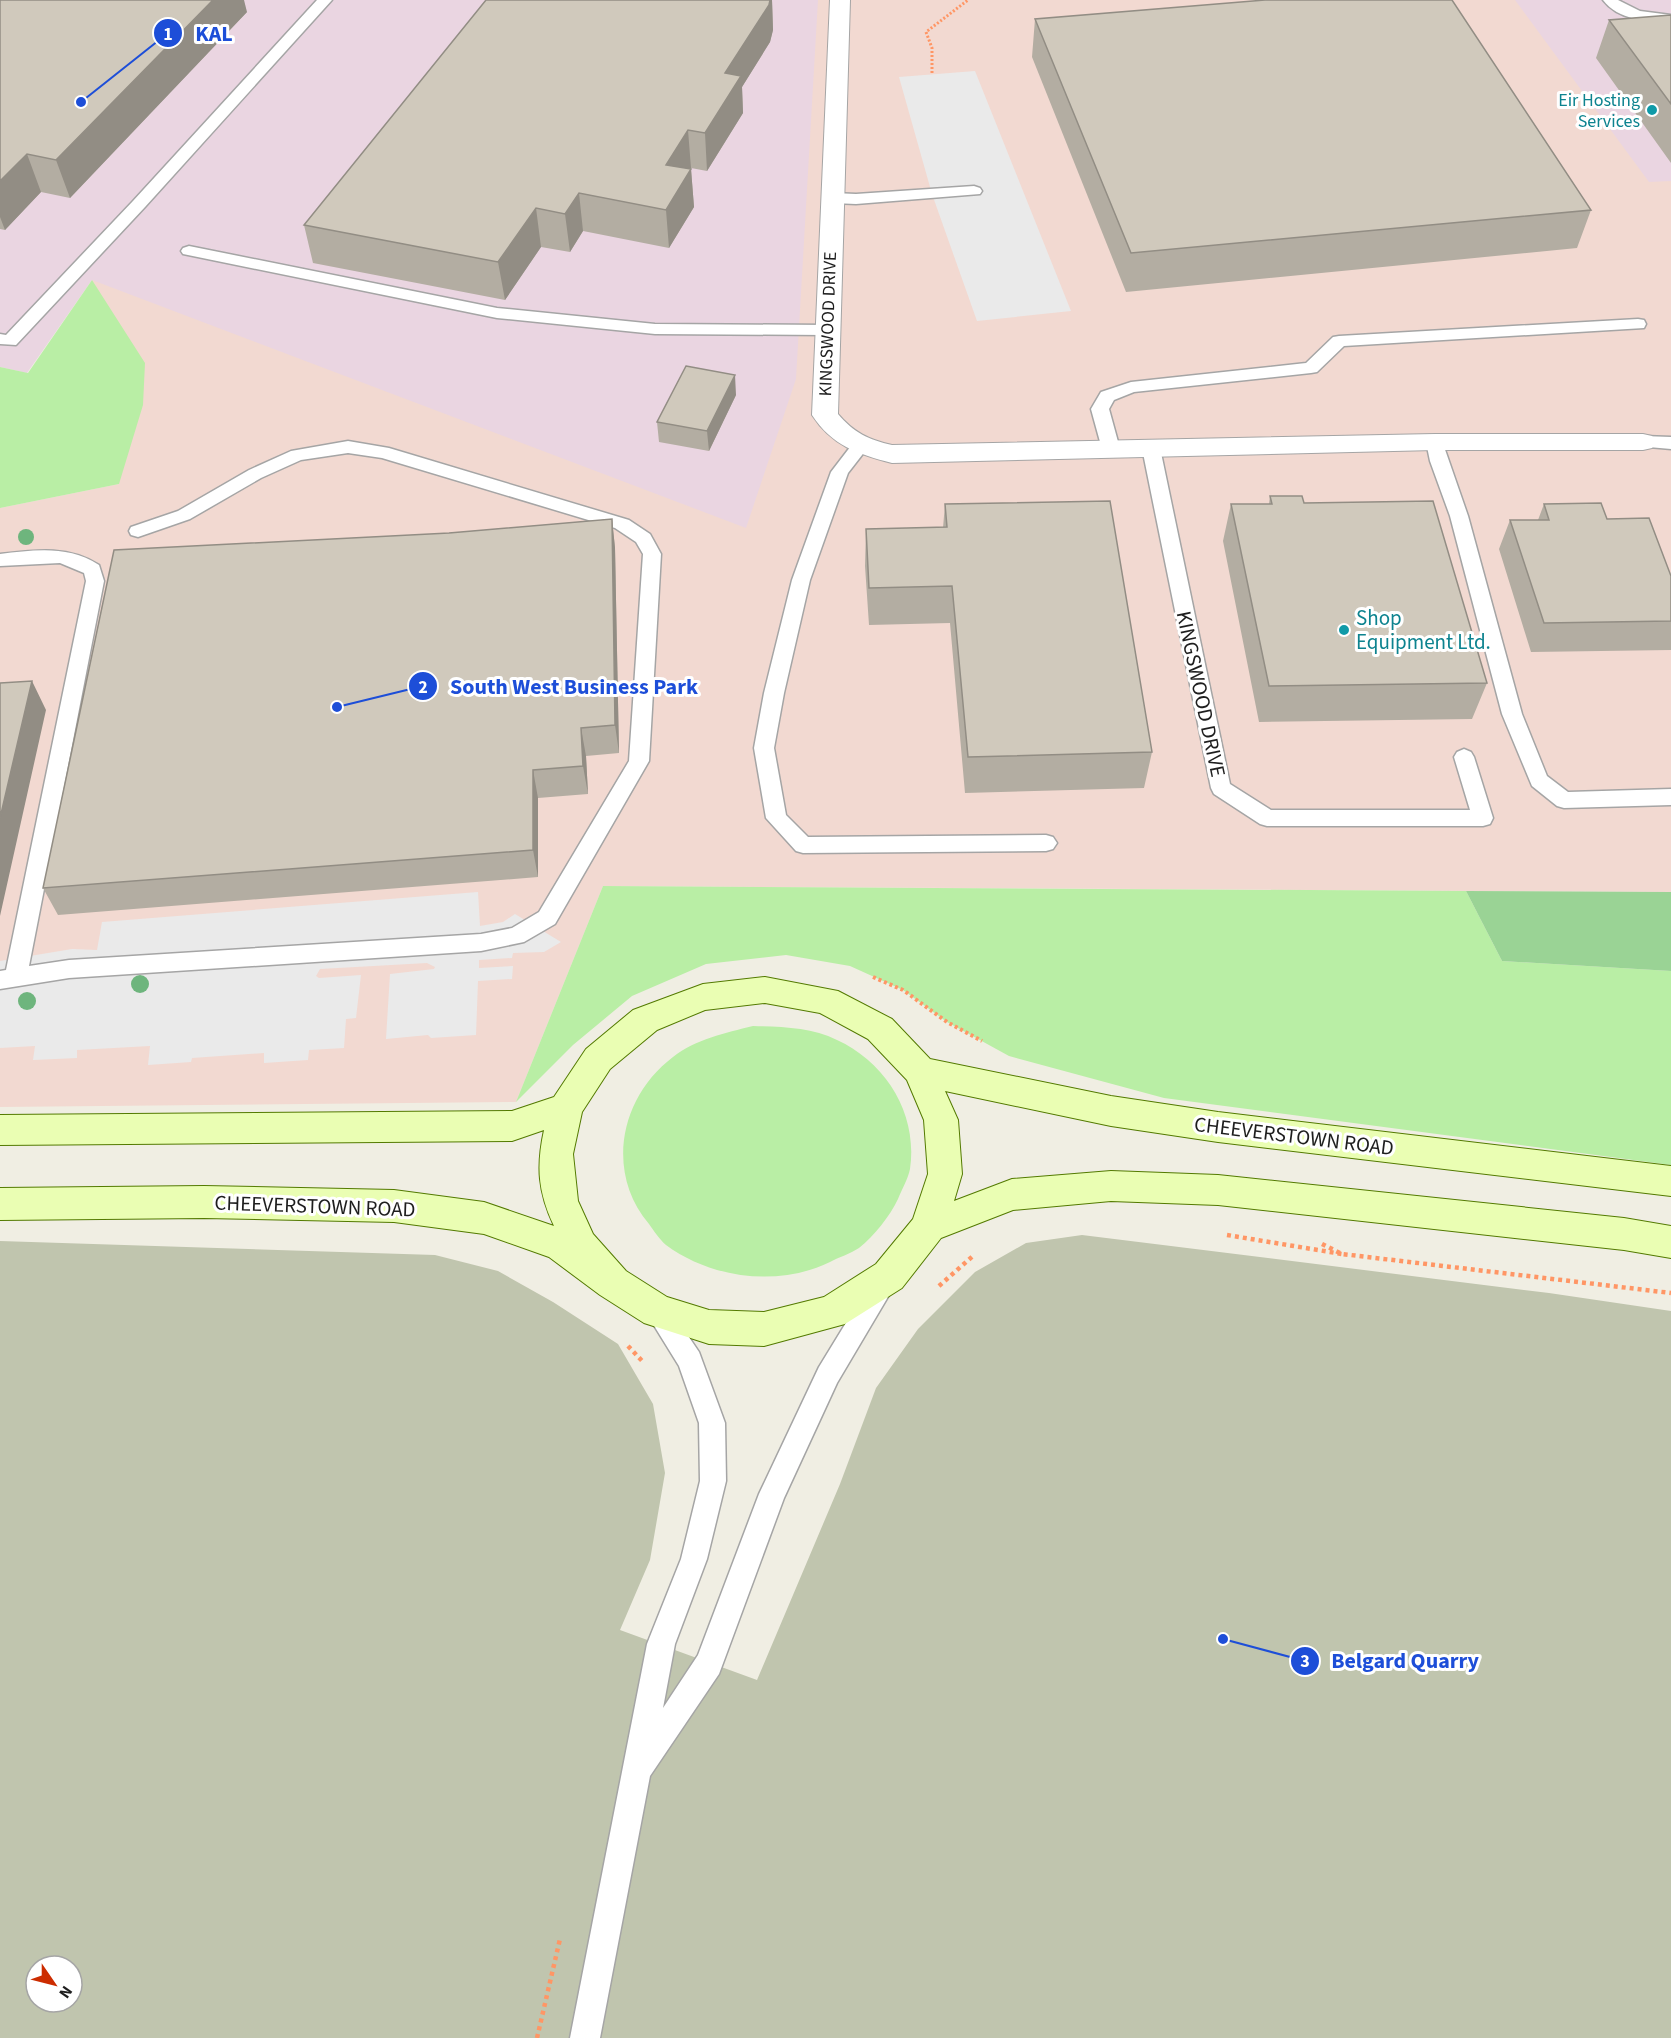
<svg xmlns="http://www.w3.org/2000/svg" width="1671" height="2038" font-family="'Source Sans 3',sans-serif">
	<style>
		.commercial { fill: #f2d9d1 }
		.industrial { fill: #ead5e1 }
		.construction { fill: #c0c5ae; fill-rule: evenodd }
		.grass { fill: #b9eea5 }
		.forest { fill: #9ad395 }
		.parking { fill: #eaeaea }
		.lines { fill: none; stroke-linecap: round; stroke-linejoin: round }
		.lane-casing { stroke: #a5a5a5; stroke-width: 3 }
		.street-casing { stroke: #a5a5a5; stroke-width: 2 }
		.secondary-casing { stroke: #537a00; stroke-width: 2 }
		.path-far2 { stroke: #ff9665; stroke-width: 3; stroke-dasharray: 2 2; stroke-linecap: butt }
		.path-far1 { stroke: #ff9665; stroke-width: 4; stroke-dasharray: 3 3; stroke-linecap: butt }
		.path { stroke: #ff9665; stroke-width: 4.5; stroke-dasharray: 4 4; stroke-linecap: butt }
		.lane { fill: #fff; fill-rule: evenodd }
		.street { fill: #fff; fill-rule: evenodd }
		.secondary { fill: #eafeb3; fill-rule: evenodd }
		.tree { fill: #6eb57d }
		.wall { fill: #b3ada2 }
		.shaded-wall { fill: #928d84 }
		.building { fill: #d0c9bc; stroke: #928d84; stroke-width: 1.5 }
		.culture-dot { fill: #0f9aa8; stroke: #fff; stroke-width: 2 }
		.labels { text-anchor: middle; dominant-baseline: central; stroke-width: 6; stroke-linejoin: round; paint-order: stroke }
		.far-culture-label { font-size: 18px; fill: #0d838f; stroke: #fff; text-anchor: end }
		.far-street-label { font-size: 18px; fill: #1e1e1e; stroke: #fff }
		.culture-label { font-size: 21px; fill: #0d838f; stroke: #fff; text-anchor: start }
		.street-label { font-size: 21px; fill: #1e1e1e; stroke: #fff }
		.leader { fill: none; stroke: #1d4ed8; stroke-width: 2 }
		.callout-dot { fill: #1d4ed8; stroke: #fff; stroke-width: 2 }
		.mark-label { font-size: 18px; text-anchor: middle; font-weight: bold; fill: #fff }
		.callout-label { font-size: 22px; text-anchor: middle; font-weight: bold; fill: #1d4ed8; stroke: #fff; stroke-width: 6; stroke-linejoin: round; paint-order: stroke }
	</style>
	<rect width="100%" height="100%" fill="#f0eee3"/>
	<!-- commercial -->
	<path class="commercial" d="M 0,0 L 1671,0 L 1671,892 L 603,886 L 516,1102 L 0,1107 L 0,508 L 119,484 L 92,280 Z"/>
	<!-- industrial -->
	<path class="industrial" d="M 0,0 L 818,0 L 796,379 L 746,528 L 92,280 L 27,373 L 0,367 Z
		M 1515,0 L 1671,0 L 1671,181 L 1649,182 Z"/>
	<!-- construction -->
	<path class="construction" d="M 1082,1235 L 1549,1293 L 1671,1311 L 1671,2038 L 0,2038 L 0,1241 L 435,1255 L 498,1271 L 553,1302 L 618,1344 L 653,1404 L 665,1473 L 650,1560 L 620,1630 L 757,1680 L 840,1484 L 876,1388 L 918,1329 L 975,1272 L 1026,1243 ZM 36,1966 L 72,1966 L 72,2002 L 36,2002 Z"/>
	<!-- grass -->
	<path class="grass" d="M 92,280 L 145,363 L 143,405 L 119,484 L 0,508 L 0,367 L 28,373 Z
		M 603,886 L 1466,891 L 1502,961 L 1671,971 L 1671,1165 L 1164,1098 L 1009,1056 L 947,1022 L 903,990 L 850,966 L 786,955 L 706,964 L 632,996 L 573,1045 L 516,1102 Z
		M 753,1026 C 782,1027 811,1027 837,1040 C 887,1063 918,1115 910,1169 C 908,1179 902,1189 898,1199 C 890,1216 874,1236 859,1248 C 850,1254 839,1257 830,1262 C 779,1287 712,1279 666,1245 C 660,1240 654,1231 649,1224 C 605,1172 620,1097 673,1057 C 696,1039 725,1033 753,1026 Z"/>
	<!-- forest -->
	<path class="forest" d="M 1466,891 L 1671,892 L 1671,971 L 1502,961 Z"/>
	<!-- parking -->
	<path class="parking" d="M 975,71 L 1071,311 L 977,321 L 932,194 L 899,77 Z
		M 478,892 L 480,926 L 503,922 L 515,914 L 561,942 L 544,952 L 513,953 L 512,958 L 479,960 L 479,968 L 513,966 L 512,979 L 478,981 L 476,1035 L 431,1038 L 428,1035 L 386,1039 L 390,974 L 434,969 L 435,967 L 427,963 L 320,969 L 316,976 L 319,978 L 361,975 L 356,1018 L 346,1019 L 344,1048 L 309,1050 L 308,1060 L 264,1063 L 264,1053 L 192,1058 L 191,1062 L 148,1065 L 150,1046 L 77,1050 L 77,1058 L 33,1060 L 35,1046 L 0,1048 L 0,961 L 72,949 L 97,950 L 102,922 Z"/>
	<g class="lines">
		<!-- lane casing -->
		<g class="lane-casing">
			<path id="lane" d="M 317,0 L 332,0 L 145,207 L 16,345 L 0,344 L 0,334 L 6,335 L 133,201 Z
				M 1603,0 L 1618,0 L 1640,11 L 1671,15 L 1671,23 C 1648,22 1618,20 1603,0 Z
				M 974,186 L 980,188 L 982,191 L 980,194 L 856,204 L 833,203 L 825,198 L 833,193 L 856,194 Z
				M 189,246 L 497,308 L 655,324 L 827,325 L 833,326 L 835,330 L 833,334 L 827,335 L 655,334 L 497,318 L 183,254 L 181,251 L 183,248 Z
				M 1638,319 L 1644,320 L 1646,324 L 1644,328 L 1344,346 L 1317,372 L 1311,373 L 1134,392 L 1114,400 L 1109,409 L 1120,449 L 1117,453 L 1105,453 L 1102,449 L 1091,409 L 1101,392 L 1131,382 L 1306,363 L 1333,337 L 1339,336 Z
				M 1435,436 L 1441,438 L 1468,516 L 1522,714 L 1547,776 L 1568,792 L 1671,789 L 1671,805 L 1564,808 L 1557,806 L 1532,786 L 1502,714 L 1450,516 L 1430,461 L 1426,442 L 1429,438 Z
				M 1643,436 L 1671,437 L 1671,449 L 1637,446 L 1634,442 L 1637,438 Z
				M 860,440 L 866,442 L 869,446 L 848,473 L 810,580 L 784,693 L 774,748 L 786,815 L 808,837 L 1046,835 L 1053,837 L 1057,843 L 1053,849 L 1046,851 L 803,853 L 796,851 L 766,818 L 754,748 L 764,693 L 792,580 L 831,472 L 854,442 Z
				M 348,441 L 389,448 L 629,520 L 650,534 L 661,554 L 649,761 L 555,924 L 524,942 L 481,951 L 69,978 L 0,989 L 0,971 L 6,970 L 86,581 L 84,573 L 60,563 L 0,566 L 0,554 C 35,550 68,545 99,565 L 104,581 L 29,966 L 69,960 L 481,934 L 512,928 L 539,912 L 629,761 L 643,554 L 636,542 L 615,528 L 382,458 L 348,453 L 301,460 L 261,478 L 190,519 L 138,537 L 131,535 L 129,531 L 131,527 L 178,511 L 249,470 L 291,451 Z
				M 1151,442 L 1157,444 L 1160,448 L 1230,784 L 1271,810 L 1470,810 L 1454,757 L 1457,752 L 1464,749 L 1471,752 L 1474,757 L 1493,818 L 1490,824 L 1483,826 L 1267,826 L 1260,824 L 1214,794 L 1211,788 L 1142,448 L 1145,444 Z
				M 883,1274 L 892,1277 L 895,1285 L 837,1383 L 784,1498 L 719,1674 L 650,1776 L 600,2038 L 570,2038 L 647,1644 L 681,1559 L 700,1481 L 699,1423 L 679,1366 L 645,1311 L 648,1303 L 657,1300 L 666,1303 L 699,1352 L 725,1423 L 726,1481 L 707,1559 L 675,1644 L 663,1708 L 698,1655 L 759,1494 L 819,1367 L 874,1277 Z"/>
		</g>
		<!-- street casing -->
		<g class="street-casing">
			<path id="street" d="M 830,0 L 850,0 L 838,414 C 853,432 869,440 892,445 L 1435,434 L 1643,434 L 1652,436 L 1656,442 L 1652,448 L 1643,450 L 1435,450 L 892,463 C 858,454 832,446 812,415 Z"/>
		</g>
		<!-- secondary casing -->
		<g class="secondary-casing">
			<path id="secondary" d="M 765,977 L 838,991 L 892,1019 L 930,1059 L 1111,1096 L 1218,1112 L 1671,1166 L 1671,1196 L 1218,1142 L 1111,1126 L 945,1091 L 958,1120 L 962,1174 L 954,1201 L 1012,1179 L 1111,1171 L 1218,1175 L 1624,1218 L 1671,1226 L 1671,1258 L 1624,1250 L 1218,1205 L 1111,1201 L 1013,1210 L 941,1238 L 902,1288 L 845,1324 L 764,1346 L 709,1344 L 644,1323 L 600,1295 L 549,1257 L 484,1234 L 394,1222 L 204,1218 L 0,1220 L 0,1188 L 204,1186 L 394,1190 L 484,1202 L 554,1226 C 538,1192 536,1167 544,1130 L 512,1141 L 0,1145 L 0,1115 L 512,1111 L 554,1097 L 586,1049 L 633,1010 L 703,984 ZM 765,1003 L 820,1013 L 868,1039 L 907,1080 L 924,1120 L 928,1174 L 913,1219 L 876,1264 L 824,1297 L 764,1312 L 709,1310 L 667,1297 L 626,1271 L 593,1234 L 578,1201 L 573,1154 L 582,1112 L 610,1069 L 657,1030 L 705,1010 Z"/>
		</g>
		<!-- path-far2 -->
		<path class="path-far2" d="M 932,73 L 932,48 L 926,32 L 968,0"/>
		<!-- path-far1 -->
		<path class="path-far1" d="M 873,977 L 903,990 L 947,1022 L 982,1041"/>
		<!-- path -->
		<path class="path" d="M 1227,1235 L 1342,1254
			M 1322,1244 L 1342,1254 L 1671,1293
			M 939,1286 L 974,1255
			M 628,1346 L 644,1363
			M 537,2038 L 560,1939"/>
		<!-- lane -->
		<use href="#lane" class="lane"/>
		<!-- street -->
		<use href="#street" class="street"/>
		<!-- secondary -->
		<use href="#secondary" class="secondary"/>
	</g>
	<!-- trees -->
	<g class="tree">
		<circle cx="26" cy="537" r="8"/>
		<circle cx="140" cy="984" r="9"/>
		<circle cx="27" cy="1001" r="9"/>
	</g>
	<!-- wall -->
	<path class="wall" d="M 0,0 L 247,12 L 70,198 L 41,192 L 5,230 L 0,229 Z
		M 486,0 L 772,0 L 773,30 L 770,42 L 742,87 L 743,113 L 707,171 L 691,168 L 690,169 L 691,169 L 694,207 L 669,248 L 583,231 L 570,252 L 541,247 L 505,300 L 313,263 L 304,225 Z
		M 1671,15 L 1671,163 L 1596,58 L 1609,20 Z
		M 1035,19 L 1591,210 L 1577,248 L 1126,292 L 1032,57 Z
		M 736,395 L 709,451 L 659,442 L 657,422 Z
		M 1270,496 L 1304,503 L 1487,683 L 1472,719 L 1259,722 L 1223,541 L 1231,504 L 1269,504 Z
		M 945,504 L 1152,752 L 1144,788 L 965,793 L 950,623 L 869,625 L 865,566 L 866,529 L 943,528 Z
		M 1544,504 L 1607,519 L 1671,576 L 1671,650 L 1531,652 L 1499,549 L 1510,520 L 1538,520 Z
		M 612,519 L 615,548 L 619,753 L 586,756 L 588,794 L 538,798 L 538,877 L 58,915 L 43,888 L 449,533 Z"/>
	<!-- shaded-wall -->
	<path class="shaded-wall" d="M 213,0 L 244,0 L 247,12 L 70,198 L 56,160 Z
		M 770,0 L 772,0 L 773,30 L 770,42 L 742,87 L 743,113 L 707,171 L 705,133 L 725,73 Z
		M 688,130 L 691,168 L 669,203 L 666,165 Z
		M 27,154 L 41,192 L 5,230 L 0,217 L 0,181 Z
		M 691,169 L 694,207 L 669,248 L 666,210 Z
		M 579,193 L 583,231 L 570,252 L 565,214 Z
		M 536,208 L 541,247 L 505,300 L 498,262 Z
		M 735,375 L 736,395 L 709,451 L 707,431 Z
		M 612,519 L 615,548 L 619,753 L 615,725 Z
		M 32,681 L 46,710 L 0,916 L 0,818 Z
		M 581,728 L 586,756 L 588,794 L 583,766 Z
		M 533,770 L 538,798 L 538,877 L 533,850 Z"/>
	<!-- building -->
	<path class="building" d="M 0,0 L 213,0 L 56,160 L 27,154 L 0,181 Z
		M 486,0 L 770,0 L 769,5 L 725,73 L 741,76 L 705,133 L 688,130 L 666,165 L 691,169 L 666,210 L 579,193 L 565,214 L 536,208 L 498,262 L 304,225 Z
		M 1265,0 L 1452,0 L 1591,210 L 1131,253 L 1035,19 Z
		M 1671,15 L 1671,104 L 1609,20 Z
		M 686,366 L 735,375 L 707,431 L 657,422 Z
		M 1270,496 L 1302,496 L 1304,503 L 1433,501 L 1487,683 L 1269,686 L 1231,504 L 1272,504 Z
		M 1110,501 L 1152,752 L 968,757 L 952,586 L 869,588 L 866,529 L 947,527 L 945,504 Z
		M 1601,503 L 1607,519 L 1649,518 L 1671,576 L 1671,621 L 1544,623 L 1510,520 L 1549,520 L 1544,504 Z
		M 612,519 L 615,725 L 581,728 L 583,766 L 533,770 L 533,850 L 43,888 L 114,550 L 449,533 Z
		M 32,681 L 0,818 L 0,683 Z"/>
	<!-- markers -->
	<g class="culture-dot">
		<circle cx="1652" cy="110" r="6"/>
		<circle cx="1344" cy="630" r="6"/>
	</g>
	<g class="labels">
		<!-- far-culture labels -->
		<g class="far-culture-label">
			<text x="1640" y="100">Eir Hosting<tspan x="1640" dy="21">Services</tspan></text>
		</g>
		<!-- far-street labels -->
		<g class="far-street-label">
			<text transform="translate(828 324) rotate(-88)">KINGSWOOD DRIVE</text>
		</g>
		<!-- culture labels -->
		<g class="culture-label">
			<text x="1356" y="618">Shop<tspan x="1356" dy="24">Equipment Ltd.</tspan></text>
		</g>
		<!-- street labels -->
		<g class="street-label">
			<text transform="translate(1201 694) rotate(78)">KINGSWOOD DRIVE</text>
			<text transform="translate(1294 1136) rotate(7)">CHEEVERSTOWN ROAD</text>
			<text transform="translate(315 1206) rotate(2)">CHEEVERSTOWN ROAD</text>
		</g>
	</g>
	<!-- callouts -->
	<path class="leader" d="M81 102L168 33M337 707L423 686M1223 1639L1305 1661"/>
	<g class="callout-dot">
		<circle cx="81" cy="102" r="6"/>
		<circle cx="337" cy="707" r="6"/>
		<circle cx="1223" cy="1639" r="6"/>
		<circle cx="168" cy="33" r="15"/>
		<circle cx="423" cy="686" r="15"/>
		<circle cx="1305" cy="1661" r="15"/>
	</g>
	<g class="mark-label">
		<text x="168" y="40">1</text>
		<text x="423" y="693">2</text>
		<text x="1305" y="1667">3</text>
	</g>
	<g class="callout-label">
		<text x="214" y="41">KAL</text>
		<text x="574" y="694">South West Business Park</text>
		<text x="1405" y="1668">Belgard Quarry</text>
	</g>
	<!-- north arrow -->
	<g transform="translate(54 1984) rotate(125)"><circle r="28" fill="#ffffff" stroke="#a5a5a5" stroke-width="1.5"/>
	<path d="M0-4.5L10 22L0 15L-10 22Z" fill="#cc2c00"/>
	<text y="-9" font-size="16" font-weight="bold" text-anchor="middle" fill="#1e1e1e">N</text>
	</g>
</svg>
